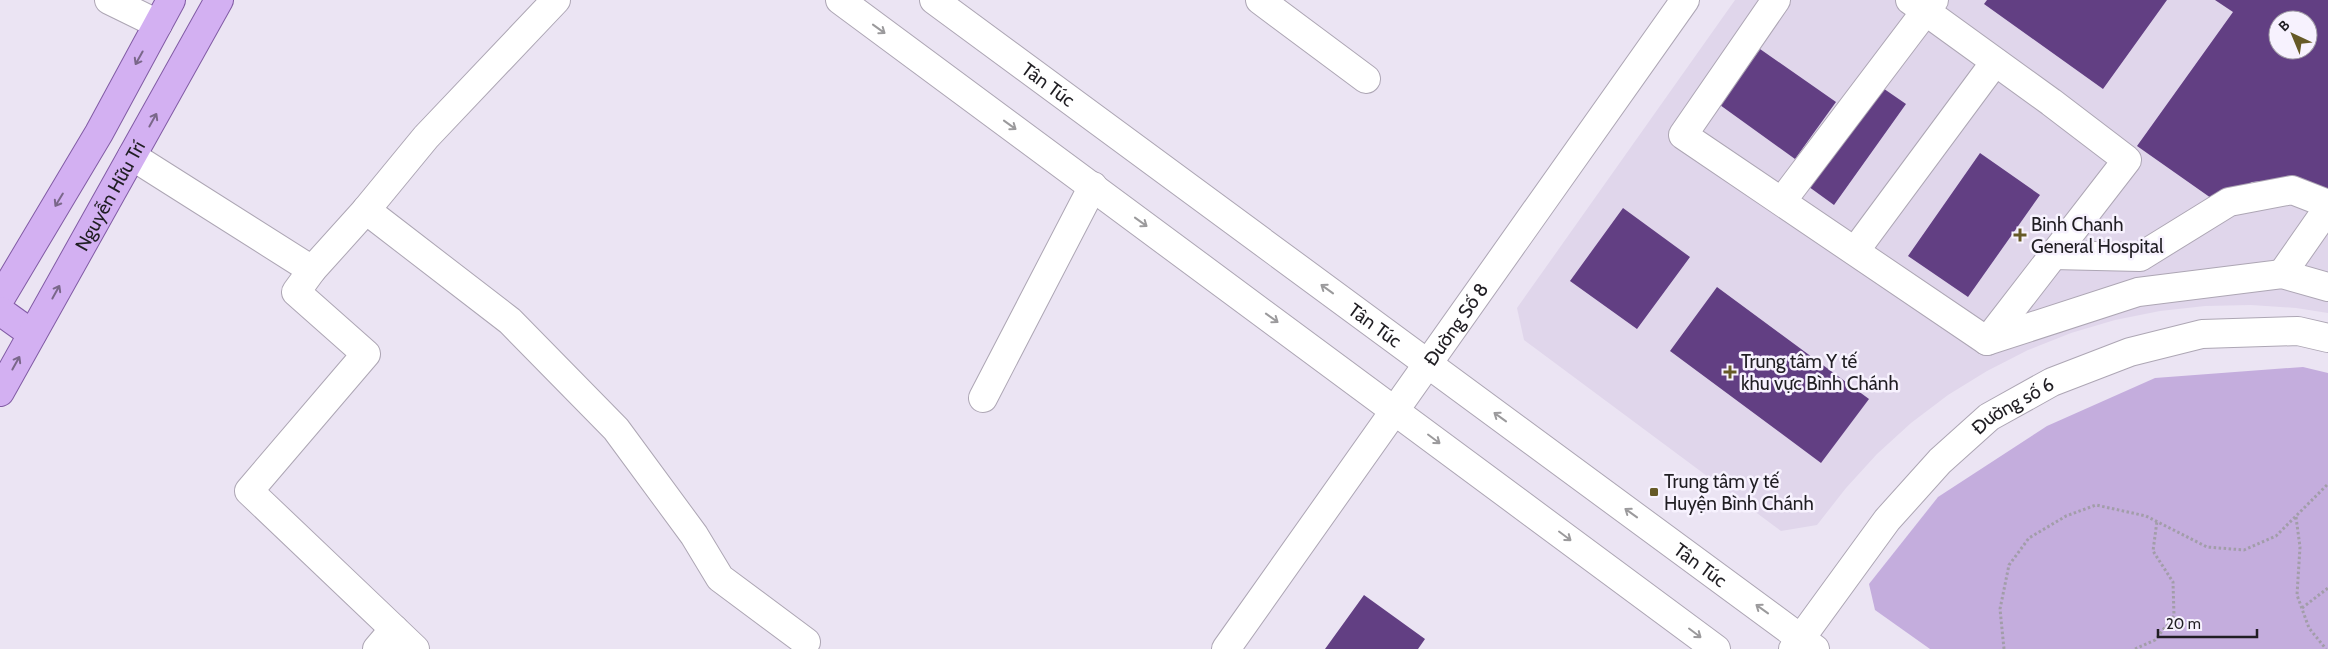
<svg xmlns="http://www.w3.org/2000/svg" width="2328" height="649" font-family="Cabin,sans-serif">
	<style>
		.built { fill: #e0d6eb; fill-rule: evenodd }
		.green { fill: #c4addd }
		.building { fill: #623f83; fill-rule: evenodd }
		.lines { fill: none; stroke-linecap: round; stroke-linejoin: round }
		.minor-casing { stroke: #ada6b4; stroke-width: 30 }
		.major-casing { stroke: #815ba4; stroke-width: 30 }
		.path { stroke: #a29da9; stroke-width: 3; stroke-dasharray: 2.5 2.5; stroke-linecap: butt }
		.minor { stroke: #fff; stroke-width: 28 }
		.major { stroke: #d3b0f2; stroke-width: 28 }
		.oneway { stroke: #9b9a9c }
		.oneway2 { stroke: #7a678a }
		.poi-dot { fill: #665a27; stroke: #f7f2fe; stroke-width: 2 }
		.labels { text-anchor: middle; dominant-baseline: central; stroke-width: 5; stroke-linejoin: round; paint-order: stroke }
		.street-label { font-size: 19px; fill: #201e23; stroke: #f7f2fe }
		.poi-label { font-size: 19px; fill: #201e23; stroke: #f7f2fe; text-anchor: start }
	</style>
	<rect width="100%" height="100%" fill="#ebe4f3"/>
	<!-- built -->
	<path class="built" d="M 1735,0 L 2328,0 L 2328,313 L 2296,308 L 2251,305 L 2205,306 L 2160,311 L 2115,320 L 2071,333 L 2028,350 L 1987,371 L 1948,395 L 1911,423 L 1877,454 L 1846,488 L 1817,525 L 1781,531 L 1524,340 L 1517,308 ZM 2278,20 L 2308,20 L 2308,50 L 2278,50 Z"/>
	<!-- green -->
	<path class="green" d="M 2303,367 L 2328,373 L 2328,649 L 1930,649 L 1875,610 L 1869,584 L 1938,497 L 2047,426 L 2155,378 Z"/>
	<!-- building -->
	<path class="building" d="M 1987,0 L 2167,0 L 2103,89 L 1984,4 Z
		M 2215,0 L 2328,0 L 2328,195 L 2295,178 L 2252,182 L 2229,195 L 2211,198 L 2137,146 L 2233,12 ZM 2278,20 L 2308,20 L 2308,50 L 2278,50 Z
		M 1760,49 L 1836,102 L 1795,159 L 1720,105 Z
		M 1877,84 L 1906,104 L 1834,205 L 1805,184 Z
		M 1980,153 L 2040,195 L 1968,297 L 1908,256 Z
		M 1623,208 L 1690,257 L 1637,329 L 1570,281 Z
		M 1717,287 L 1869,399 L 1821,463 L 1670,351 Z
		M 1364,595 L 1425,639 L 1418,649 L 1325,649 Z"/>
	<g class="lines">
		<!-- minor casing -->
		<g class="minor-casing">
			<g id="minor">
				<path d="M 109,0 L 158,24"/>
				<path d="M 840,0 L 1716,649"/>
				<path id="s1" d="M 934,0 L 1815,649"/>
				<path d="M 1260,0 L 1366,79"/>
				<path d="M 1776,0 L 1683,135 L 1987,341 L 2127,160 L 2051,102 L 1910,0"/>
				<path d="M 132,156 L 312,270 L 366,210 L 426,137 L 556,0"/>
				<path d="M 1782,201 L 1934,0"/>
				<path d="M 366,210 L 510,321 L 616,429 L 694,535 L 720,578 L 806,642"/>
				<path d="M 1855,251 L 1995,62"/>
				<path d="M 2053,255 L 2140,257 L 2229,202 L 2292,190 L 2328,204"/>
				<path d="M 312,270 L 296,292 L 366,354 L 249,491 L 415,649"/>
				<path d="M 2282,274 L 2328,208"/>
				<path d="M 1987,341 L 2138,292 L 2282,274 L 2328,287"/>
				<path d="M 983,398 L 1093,186"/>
				<path d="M 377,649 L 394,629"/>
				<path id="s2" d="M 1226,649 L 1685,0"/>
				<path id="s3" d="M 1793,649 L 1887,520 L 1940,461 L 1989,417 L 2052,382 L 2130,352 L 2202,334 L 2298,331 L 2328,338"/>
			</g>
		</g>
		<!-- major casing -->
		<g class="major-casing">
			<g id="major">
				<path d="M 0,299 L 99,133 L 171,0"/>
				<path d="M 0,311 L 32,334"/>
				<path id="s4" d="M 0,392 L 219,0"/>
			</g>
		</g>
		<!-- path -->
		<path class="path" d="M 2296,517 L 2300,547 L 2297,595 L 2309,628 L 2326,649
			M 2302,608 L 2328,588
			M 2004,649 L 2000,609 L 2009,565 L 2029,538 L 2066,516 L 2096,505 L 2146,516 L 2207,547 L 2244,550 L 2276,536 L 2328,484
			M 2135,649 L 2155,640 L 2174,616 L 2173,582 L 2153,551 L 2157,521"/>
		<!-- minor -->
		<use href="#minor" class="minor"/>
		<!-- major -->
		<use href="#major" class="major"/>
	</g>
	<!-- one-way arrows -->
	<defs><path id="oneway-shaft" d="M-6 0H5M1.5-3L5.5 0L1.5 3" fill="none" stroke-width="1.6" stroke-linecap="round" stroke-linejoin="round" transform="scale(1.25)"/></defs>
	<g class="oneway">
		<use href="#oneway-shaft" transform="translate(879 29) rotate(36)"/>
		<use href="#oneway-shaft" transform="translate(1010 125) rotate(36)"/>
		<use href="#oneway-shaft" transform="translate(1141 222) rotate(36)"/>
		<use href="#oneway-shaft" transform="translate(1327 289) rotate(-144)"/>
		<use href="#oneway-shaft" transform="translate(1272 318) rotate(36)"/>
		<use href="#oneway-shaft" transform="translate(1500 417) rotate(-144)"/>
		<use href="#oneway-shaft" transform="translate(1434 439) rotate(37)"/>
		<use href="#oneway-shaft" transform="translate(1631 513) rotate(-144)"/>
		<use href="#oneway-shaft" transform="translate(1565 536) rotate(37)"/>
		<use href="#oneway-shaft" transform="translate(1762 609) rotate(-144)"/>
		<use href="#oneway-shaft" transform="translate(1695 633) rotate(37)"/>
	</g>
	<g class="oneway2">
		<use href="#oneway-shaft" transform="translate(139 58) rotate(119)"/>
		<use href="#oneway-shaft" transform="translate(153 120) rotate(-61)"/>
		<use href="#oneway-shaft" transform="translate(59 200) rotate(121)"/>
		<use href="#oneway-shaft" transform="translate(56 292) rotate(-61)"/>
		<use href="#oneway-shaft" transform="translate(16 363) rotate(-61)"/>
	</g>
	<!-- markers -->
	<g class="poi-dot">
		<path d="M2017.5 227.5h5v5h5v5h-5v5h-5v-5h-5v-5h5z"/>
		<path d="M1727.5 364.5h5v5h5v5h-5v5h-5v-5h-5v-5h5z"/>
		<rect x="1649" y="487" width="10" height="10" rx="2.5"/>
	</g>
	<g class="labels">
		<!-- street labels -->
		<g class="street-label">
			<text stroke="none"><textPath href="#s1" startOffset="142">Tân Túc</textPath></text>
			<text stroke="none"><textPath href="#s4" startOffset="225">Nguyễn Hữu Trí</textPath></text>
			<text stroke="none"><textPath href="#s1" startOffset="548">Tân Túc</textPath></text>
			<text stroke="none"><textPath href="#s2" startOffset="398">Đường Số 8</textPath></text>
			<text stroke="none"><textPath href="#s3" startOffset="331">Đường số 6</textPath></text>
			<text stroke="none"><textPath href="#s1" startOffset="952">Tân Túc</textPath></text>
		</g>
		<!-- poi labels -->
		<g class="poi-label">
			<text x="2031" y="224">Binh Chanh<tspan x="2031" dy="22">General Hospital</tspan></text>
			<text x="1741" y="361">Trung tâm Y tế<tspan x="1741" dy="22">khu vực Bình Chánh</tspan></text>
			<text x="1664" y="481">Trung tâm y tế<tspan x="1664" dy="22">Huyện Bình Chánh</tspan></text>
		</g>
	</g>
	<!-- north arrow -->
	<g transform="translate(2293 35) rotate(316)"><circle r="24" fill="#f7f2fe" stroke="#a19da6"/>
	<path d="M0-4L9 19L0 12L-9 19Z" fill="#665a27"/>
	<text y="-8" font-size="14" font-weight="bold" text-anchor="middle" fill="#201e23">B</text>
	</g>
	<!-- scale -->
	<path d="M2158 629v8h99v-8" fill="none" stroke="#201e23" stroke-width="2.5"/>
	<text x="2166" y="629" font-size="15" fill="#201e23" stroke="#f7f2fe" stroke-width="4" paint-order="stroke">20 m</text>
</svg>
